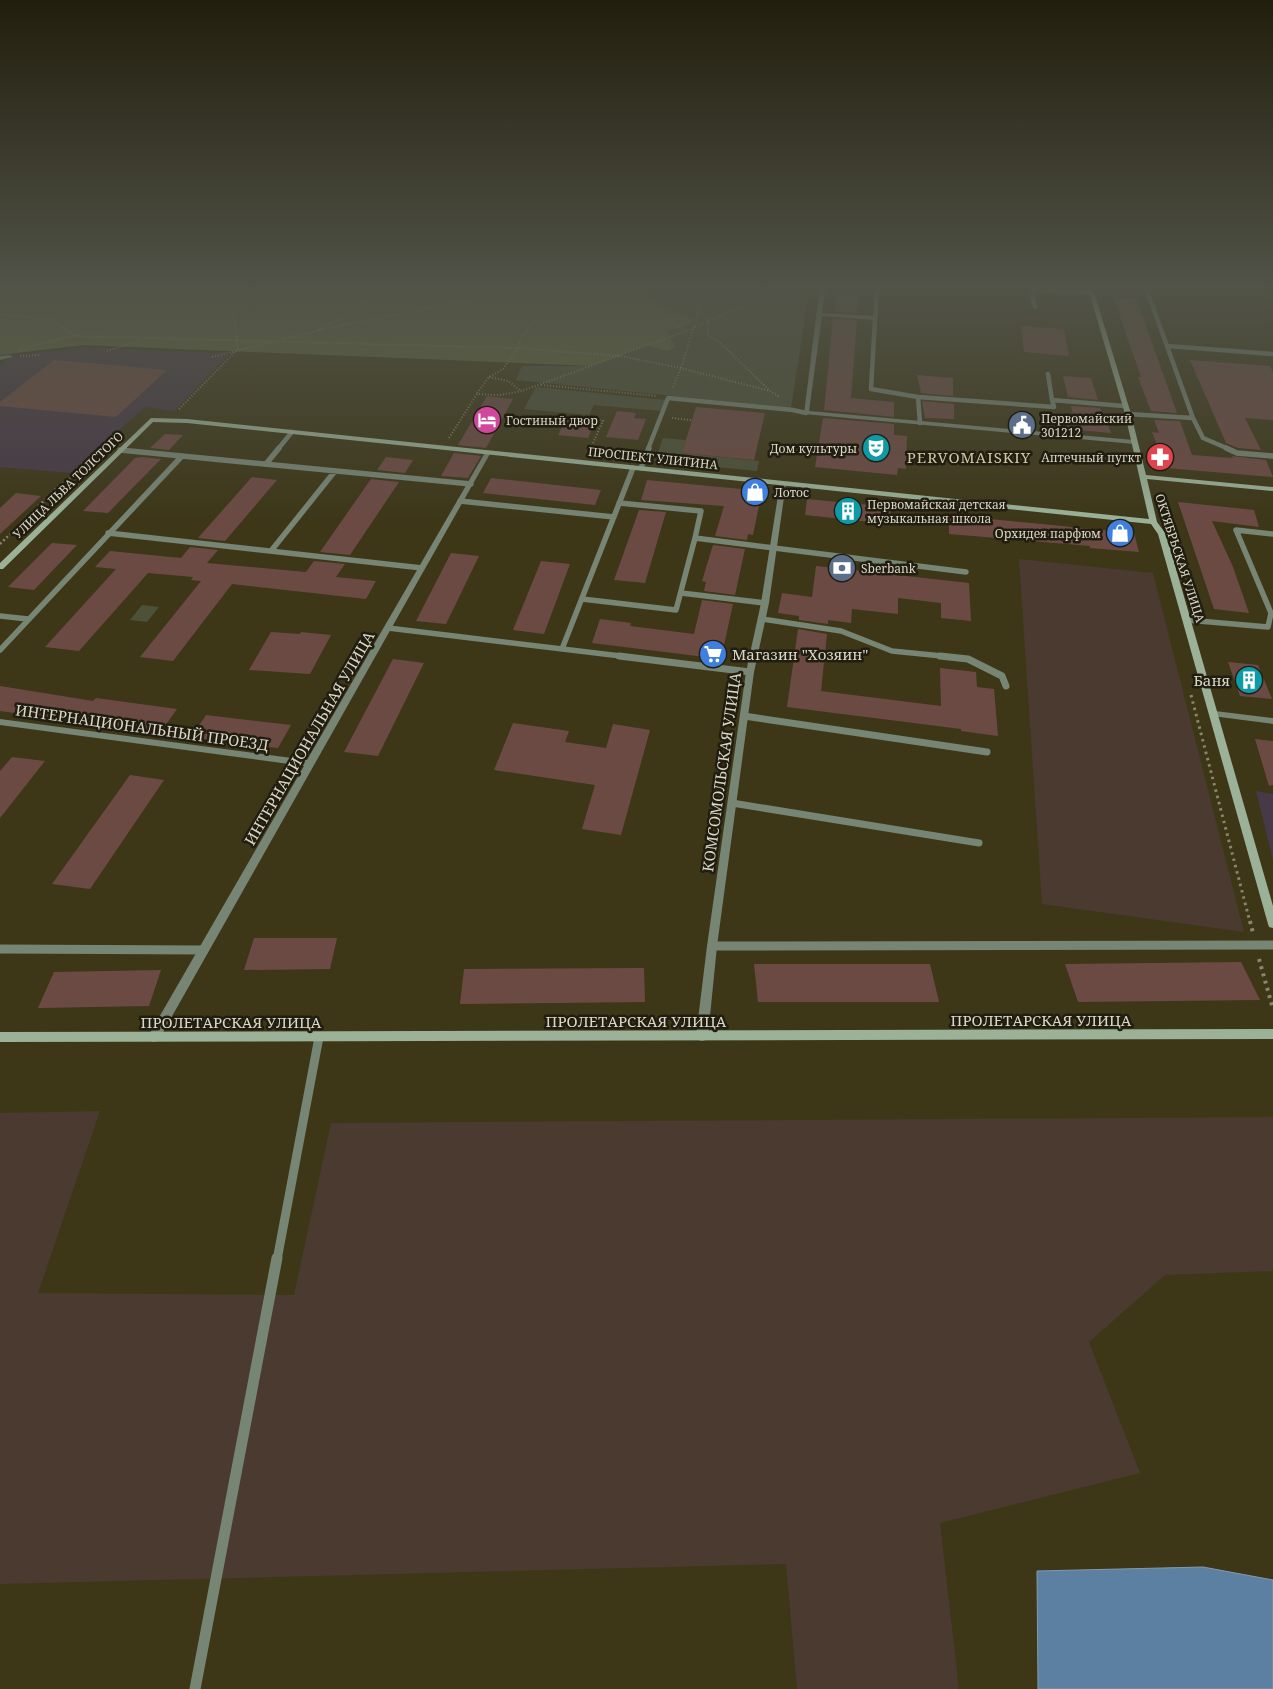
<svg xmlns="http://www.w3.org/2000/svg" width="1273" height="1689" font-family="'Noto Serif',serif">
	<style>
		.industrial { fill: #4b3a2f }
		.education { fill: #473947 }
		.green { fill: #4d5137 }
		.forest { fill: #61673b }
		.water { fill: #5c80a1; stroke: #829aac }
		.building { fill: #6c4a44 }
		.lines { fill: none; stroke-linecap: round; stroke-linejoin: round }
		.path-far3 { stroke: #8a856c; stroke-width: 2; stroke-dasharray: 1 2; stroke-linecap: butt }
		.path-far2 { stroke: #8a856c; stroke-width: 2.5; stroke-dasharray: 2 2.5; stroke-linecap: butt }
		.path-far1 { stroke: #8a856c; stroke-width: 3; stroke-dasharray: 2.5 4; stroke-linecap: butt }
		.path { stroke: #8a856c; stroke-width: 4; stroke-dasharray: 3 4.5; stroke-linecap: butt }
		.lane-far4 { stroke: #778575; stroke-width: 4.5 }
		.lane-far3 { stroke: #778575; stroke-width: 5.5 }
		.lane-far2 { stroke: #778575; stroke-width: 7 }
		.lane-far1 { stroke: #778575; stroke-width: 9 }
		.lane { stroke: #778575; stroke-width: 11 }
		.street { fill: #778575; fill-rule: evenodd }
		.secondary { fill: #9bb298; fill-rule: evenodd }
		.labels { text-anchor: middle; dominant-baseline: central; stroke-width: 5; stroke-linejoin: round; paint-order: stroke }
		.far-poi-label { font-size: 12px; fill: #dad7c5; stroke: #211e11; text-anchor: start }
		.far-street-label { font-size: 12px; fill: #dad7c5; stroke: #211e11 }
		.far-quarter-label { font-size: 15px; letter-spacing: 1px; fill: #d0c8a5; stroke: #211e11 }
		.poi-label { font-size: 15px; fill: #dad7c5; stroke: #211e11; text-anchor: start }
		.street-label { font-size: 15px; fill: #dad7c5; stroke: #211e11 }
	</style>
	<rect width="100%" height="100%" fill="#3d3718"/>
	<!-- industrial -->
	<path class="industrial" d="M 1019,559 L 1153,573 L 1244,932 L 1042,904 Z
		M 100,1111 L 38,1293 L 294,1295 L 331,1123 L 1273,1117 L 1273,1271 L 1165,1275 L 1089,1342 L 1140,1473 L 940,1523 L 959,1689 L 797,1689 L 786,1564 L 0,1584 L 0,1113 Z"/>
	<!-- education -->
	<path class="education" d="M 87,347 L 229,354 L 174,411 L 145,407 L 70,473 L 0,467 L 0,365 L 14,355 Z
		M 1256,791 L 1273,794 L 1273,860 Z"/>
	<!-- green -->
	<path class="green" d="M 640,285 L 810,285 L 791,408 L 516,380 L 522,366 L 592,366 L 646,344 L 667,350 L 676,347 L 667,331 L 686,326 L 694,320 L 659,305 Z
		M 536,387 L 666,400 L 662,411 L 594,405 L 589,415 L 524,409 Z
		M 663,438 L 686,440 L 682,453 L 759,461 L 757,471 L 655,461 Z
		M 142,605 L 159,607 L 147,622 L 130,620 Z"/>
	<!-- forest -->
	<path class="forest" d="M 0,285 L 641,285 L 659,305 L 695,320 L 686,326 L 667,331 L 676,347 L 667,351 L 646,345 L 592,366 L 83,345 L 0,355 Z"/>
	<!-- water -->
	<path class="water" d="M 1203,1567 L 1273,1580 L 1273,1689 L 1038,1689 L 1037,1571 Z"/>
	<!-- building -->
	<path class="building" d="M 838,285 L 861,285 L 857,313 L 834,312 Z
		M 1113,296 L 1136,298 L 1177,413 L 1151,411 L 1138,377 L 1141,377 Z
		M 833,319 L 857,320 L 851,398 L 894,402 L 894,417 L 824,410 Z
		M 1021,326 L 1064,329 L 1069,356 L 1024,352 Z
		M 54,360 L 167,370 L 116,417 L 0,406 L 0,402 Z
		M 1190,360 L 1270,366 L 1273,372 L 1273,420 L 1245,418 L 1261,450 L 1238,448 L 1226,443 Z
		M 917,375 L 953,378 L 953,396 L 921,393 Z
		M 1063,376 L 1091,378 L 1098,400 L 1068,397 Z
		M 487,396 L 513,399 L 486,448 L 458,445 Z
		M 922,401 L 954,404 L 954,419 L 925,418 Z
		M 1071,406 L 1100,408 L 1103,417 L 1106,418 L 1111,433 L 1067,429 L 1064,414 L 1073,415 Z
		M 696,407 L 765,413 L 754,460 L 682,453 Z
		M 617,411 L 636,413 L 634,418 L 646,419 L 638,440 L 606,437 Z
		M 823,418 L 894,424 L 894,435 L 907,436 L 906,469 L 898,468 L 897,475 L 815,467 Z
		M 566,419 L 576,420 L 595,422 L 588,438 L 558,435 Z
		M 1154,420 L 1180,421 L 1192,455 L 1233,458 L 1232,456 L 1266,460 L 1273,477 L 1166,468 L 1152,432 L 1159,433 Z
		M 165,434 L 183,435 L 169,450 L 150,448 Z
		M 454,453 L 481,456 L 468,478 L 441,476 Z
		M 142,457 L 161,459 L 108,513 L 83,511 L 135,458 Z
		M 386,457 L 413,460 L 405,473 L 377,470 Z
		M 252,477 L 277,480 L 225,541 L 198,538 Z
		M 491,478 L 601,490 L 595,505 L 483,493 Z
		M 371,479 L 399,482 L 350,555 L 320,552 Z
		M 647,480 L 762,491 L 753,535 L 748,534 L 747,540 L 715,536 L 724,506 L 641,500 Z
		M 16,493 L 41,496 L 0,534 L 0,508 Z
		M 807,499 L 891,507 L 890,524 L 805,515 Z
		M 1178,502 L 1254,510 L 1259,527 L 1212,521 L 1233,567 L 1249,613 L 1214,609 Z
		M 639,510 L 666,512 L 645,583 L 614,580 Z
		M 949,515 L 1134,533 L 1139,552 L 1090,548 L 1090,546 L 949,534 Z
		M 52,543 L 77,545 L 34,590 L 8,587 Z
		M 713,545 L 745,549 L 735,595 L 704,591 L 706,582 L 702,581 Z
		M 190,547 L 218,550 L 207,563 L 306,572 L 314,561 L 345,564 L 336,577 L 376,581 L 366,599 L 232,584 L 173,661 L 140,657 L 201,581 L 191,580 L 193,577 L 148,573 L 79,651 L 45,647 L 116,569 L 95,567 L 110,551 L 181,558 Z
		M 451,553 L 479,556 L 446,624 L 416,621 Z
		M 541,561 L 570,564 L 544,634 L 513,630 Z
		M 816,566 L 969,583 L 971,621 L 941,618 L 941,603 L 898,598 L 898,614 L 852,609 L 851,623 L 828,620 L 828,624 L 799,620 L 799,616 L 778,613 L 782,593 L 812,597 Z
		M 702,600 L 733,604 L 721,659 L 592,643 L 600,619 L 631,623 L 630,626 L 694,634 Z
		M 798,629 L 827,634 L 821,691 L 941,706 L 940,668 L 976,672 L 977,687 L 994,689 L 998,736 L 961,731 L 961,729 L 787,707 Z
		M 271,632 L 300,634 L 301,632 L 331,635 L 310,674 L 249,670 Z
		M 393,659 L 424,663 L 378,756 L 344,752 Z
		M 1228,662 L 1258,665 L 1272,699 L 1240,696 Z
		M 0,686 L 93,701 L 96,698 L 177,709 L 160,733 L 0,711 Z
		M 206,715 L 291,725 L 278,748 L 191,738 Z
		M 513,723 L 569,731 L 565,742 L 606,748 L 613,724 L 650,730 L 621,835 L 582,829 L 595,785 L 494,770 Z
		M 1255,739 L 1273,741 L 1273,785 L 1269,786 Z
		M 12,757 L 45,761 L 0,818 L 0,771 Z
		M 130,775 L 164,780 L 90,889 L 52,884 Z
		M 254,938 L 337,938 L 330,969 L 244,970 Z
		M 1241,962 L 1260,1000 L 1078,1002 L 1065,964 Z
		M 754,964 L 930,964 L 939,1002 L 758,1002 Z
		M 644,968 L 645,1002 L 460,1004 L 464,969 Z
		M 161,970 L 149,1006 L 38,1008 L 54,972 Z"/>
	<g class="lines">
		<!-- path-far3 -->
		<path class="path-far3" d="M 629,285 L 654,311 L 686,331
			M 678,285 L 708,321 L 708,334 L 727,349 L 769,390
			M 0,314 L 53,320 L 75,336 L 518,348 L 620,356 L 681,368 L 770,391 L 780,397
			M 319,330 L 509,293 L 565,285
			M 283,339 L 319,330 L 366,303 L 407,285
			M 19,351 L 38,344 L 75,336
			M 107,351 L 142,340
			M 20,356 L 40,355
			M 212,357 L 272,342
			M 489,377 L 508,381 L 521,391
			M 541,385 L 657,396
			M 673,387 L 681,368 L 707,285
			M 477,393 L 489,377 L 503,369 L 518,348 L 521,338 L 541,313 L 555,287
			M 179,409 L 238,349 L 230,285
			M 672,418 L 690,420 L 692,422
			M 449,438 L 477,394 L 500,395 L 522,391 L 686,331 L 741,307 L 750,300
			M 593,443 L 603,421 L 595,418"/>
		<!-- path-far2 -->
		<path class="path-far2" d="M 0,544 L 59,486 L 73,477"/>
		<!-- path-far1 -->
		<path class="path-far1" d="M 1191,695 L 1250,922"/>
		<!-- path -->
		<path class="path" d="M 1250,921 L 1253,933
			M 1259,959 L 1273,1009"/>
		<!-- lane-far4 -->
		<path class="lane-far4" d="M 877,285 L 871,389 L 918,397 L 920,423
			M 1145,285 L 1193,418 L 1203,438 L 1229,449
			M 1035,307 L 1030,290 L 1091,293
			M 1168,346 L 1273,354
			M 1048,374 L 1052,400
			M 918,397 L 1054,407 L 1052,400 L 1124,406
			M 1128,414 L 1193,418
			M 278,449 L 292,432
			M 648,449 L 668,398 L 793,410 L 806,413"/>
		<!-- lane-far3 -->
		<path class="lane-far3" d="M 1226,448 L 1237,453 L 1273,456
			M 120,450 L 182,456
			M 266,464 L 279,448
			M 641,468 L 649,448
			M 460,501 L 614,517
			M 619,503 L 701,511 L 695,538
			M 108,533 L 422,568
			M 271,551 L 335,471
			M 681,593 L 765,603
			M 582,599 L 676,610 L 695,538 L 966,572
			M 0,616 L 28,619
			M 762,619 L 841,631 L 892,651 L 952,657
			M 1187,620 L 1268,627 L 1271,613 L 1236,530 L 1273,534
			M 388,628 L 629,657
			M 562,649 L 633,468
			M 0,650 L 182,456 L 471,484"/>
		<!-- lane-far2 -->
		<path class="lane-far2" d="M 619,656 L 750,672
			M 940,656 L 968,659 L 1002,676 L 1006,686
			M 744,716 L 987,752
			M 732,803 L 979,843"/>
		<!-- lane-far1 -->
		<path class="lane-far1" d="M 712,946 L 1273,945
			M 0,949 L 204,950
			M 277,1260 L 319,1037"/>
		<!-- lane -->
		<path class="lane" d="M 195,1689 L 277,1258"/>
		<!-- street -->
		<path class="street" d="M 820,285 L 826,285 L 822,313 L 875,316 L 878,318 L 875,320 L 822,316 L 809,411 L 1134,440 L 1137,442 L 1134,444 L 804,414 Z
			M 0,356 L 10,355 L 13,357 L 0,360 Z
			M 486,451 L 491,452 L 158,1041 L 154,1042 L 150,1041 L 148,1037 L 150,1033 L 304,766 L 0,725 L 0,719 L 307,760 Z
			M 783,481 L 786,483 L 769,603 L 754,672 L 717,946 L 708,1036 L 706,1040 L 702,1041 L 698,1040 L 696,1036 L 707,946 L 746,672 L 761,603 L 780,483 Z
			M 1215,711 L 1273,718 L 1273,724 L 1212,716 L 1211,714 Z"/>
		<!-- secondary -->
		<path class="secondary" d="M 1087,285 L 1092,285 L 1131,414 L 1146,475 L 1273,487 L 1273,491 L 1147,479 L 1157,522 L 1166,534 L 1273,906 L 1273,928 L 1269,927 L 1268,924 L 1158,534 L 1151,524 L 187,423 L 153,422 L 3,569 L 0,569 L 0,563 L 151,418 L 187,419 L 1149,519 L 1125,414 Z
			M 1273,1029 L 1273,1039 L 0,1042 L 0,1032 Z"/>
	</g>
	<!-- sky -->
	<linearGradient id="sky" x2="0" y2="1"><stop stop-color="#221e0d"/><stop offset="0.55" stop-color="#515348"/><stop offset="1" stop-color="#515348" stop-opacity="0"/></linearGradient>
	<rect width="1273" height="522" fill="url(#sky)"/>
	<!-- icons -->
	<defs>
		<g id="hotel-disc" transform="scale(1.4375)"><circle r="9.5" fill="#d1479c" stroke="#211e11"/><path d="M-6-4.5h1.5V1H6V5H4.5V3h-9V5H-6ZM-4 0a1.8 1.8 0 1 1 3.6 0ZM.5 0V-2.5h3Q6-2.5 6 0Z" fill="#fff"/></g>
		<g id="civic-disc" transform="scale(1.4375)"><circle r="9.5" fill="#5c6f8a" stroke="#211e11"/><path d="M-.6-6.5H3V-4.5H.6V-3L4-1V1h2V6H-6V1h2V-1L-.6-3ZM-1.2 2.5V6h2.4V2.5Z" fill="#fff"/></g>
		<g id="theatre-disc" transform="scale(1.4375)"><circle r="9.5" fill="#0f9aa8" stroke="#211e11"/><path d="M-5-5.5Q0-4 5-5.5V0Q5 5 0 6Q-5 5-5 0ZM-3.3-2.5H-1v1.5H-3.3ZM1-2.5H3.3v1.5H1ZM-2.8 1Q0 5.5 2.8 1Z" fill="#fff"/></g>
		<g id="pharmacy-disc" transform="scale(1.4375)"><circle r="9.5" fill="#e0444e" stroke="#211e11"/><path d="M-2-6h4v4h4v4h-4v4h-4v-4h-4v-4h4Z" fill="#fff"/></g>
		<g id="shop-disc" transform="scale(1.4375)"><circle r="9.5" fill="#3f7fe0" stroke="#211e11"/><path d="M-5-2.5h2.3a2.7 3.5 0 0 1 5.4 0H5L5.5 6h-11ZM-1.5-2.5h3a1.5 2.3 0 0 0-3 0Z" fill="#fff"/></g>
		<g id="building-disc" transform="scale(1.4375)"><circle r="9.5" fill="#0f9aa8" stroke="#211e11"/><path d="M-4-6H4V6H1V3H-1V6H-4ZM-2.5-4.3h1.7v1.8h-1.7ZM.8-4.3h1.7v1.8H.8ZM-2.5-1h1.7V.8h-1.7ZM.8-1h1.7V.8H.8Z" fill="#fff"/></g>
		<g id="bank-disc" transform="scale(1.4375)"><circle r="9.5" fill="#5c6f8a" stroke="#211e11"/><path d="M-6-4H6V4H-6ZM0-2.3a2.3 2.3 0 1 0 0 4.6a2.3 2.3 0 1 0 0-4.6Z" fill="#fff"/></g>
		<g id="supermarket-disc" transform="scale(1.4375)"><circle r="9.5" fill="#3f7fe0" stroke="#211e11"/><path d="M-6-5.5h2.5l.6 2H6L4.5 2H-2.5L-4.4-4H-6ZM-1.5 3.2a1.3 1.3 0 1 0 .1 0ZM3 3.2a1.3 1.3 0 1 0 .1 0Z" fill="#fff"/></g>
	</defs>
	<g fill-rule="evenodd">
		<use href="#hotel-disc" x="487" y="420"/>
		<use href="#civic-disc" x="1022" y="425"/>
		<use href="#theatre-disc" x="876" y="448"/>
		<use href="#pharmacy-disc" x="1160" y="457"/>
		<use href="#shop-disc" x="755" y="492"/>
		<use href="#building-disc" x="848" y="511"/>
		<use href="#shop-disc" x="1120" y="533"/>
		<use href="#bank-disc" x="842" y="568"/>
		<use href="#supermarket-disc" x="713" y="654"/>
		<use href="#building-disc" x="1249" y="680"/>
	</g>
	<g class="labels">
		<!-- far-poi labels -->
		<g class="far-poi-label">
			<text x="1041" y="418">Первомайский<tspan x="1041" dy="14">301212</tspan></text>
			<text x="506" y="420">Гостиный двор</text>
			<text x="857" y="448" text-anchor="end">Дом культуры</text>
			<text x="1141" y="457" text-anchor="end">Аптечный пугкт</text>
			<text x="774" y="492">Лотос</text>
			<text x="867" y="504">Первомайская детская<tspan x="867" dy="14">музыкальная школа</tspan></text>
			<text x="1101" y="533" text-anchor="end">Орхидея парфюм</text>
			<text x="861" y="568">Sberbank</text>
		</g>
		<!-- far-street labels -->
		<g class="far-street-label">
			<text transform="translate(653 458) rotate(6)">ПРОСПЕКТ УЛИТИНА</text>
			<text transform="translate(68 485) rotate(-44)">УЛИЦА ЛЬВА ТОЛСТОГО</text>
			<text transform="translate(1180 558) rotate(72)">ОКТЯБРЬСКАЯ УЛИЦА</text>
		</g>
		<!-- far-quarter labels -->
		<g class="far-quarter-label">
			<text x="969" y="457">PERVOMAISKIY</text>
		</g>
		<!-- poi labels -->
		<g class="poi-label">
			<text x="732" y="654">Магазин "Хозяин"</text>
			<text x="1230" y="680" text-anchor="end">Баня</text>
		</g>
		<!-- street labels -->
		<g class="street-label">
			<text transform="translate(142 727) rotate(8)">ИНТЕРНАЦИОНАЛЬНЫЙ ПРОЕЗД</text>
			<text transform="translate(309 738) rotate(-60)">ИНТЕРНАЦИОНАЛЬНАЯ УЛИЦА</text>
			<text transform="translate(721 772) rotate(-82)">КОМСОМОЛЬСКАЯ УЛИЦА</text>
			<text x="1041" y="1020">ПРОЛЕТАРСКАЯ УЛИЦА</text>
			<text x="636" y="1021">ПРОЛЕТАРСКАЯ УЛИЦА</text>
			<text x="231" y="1022">ПРОЛЕТАРСКАЯ УЛИЦА</text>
		</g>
	</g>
</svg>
